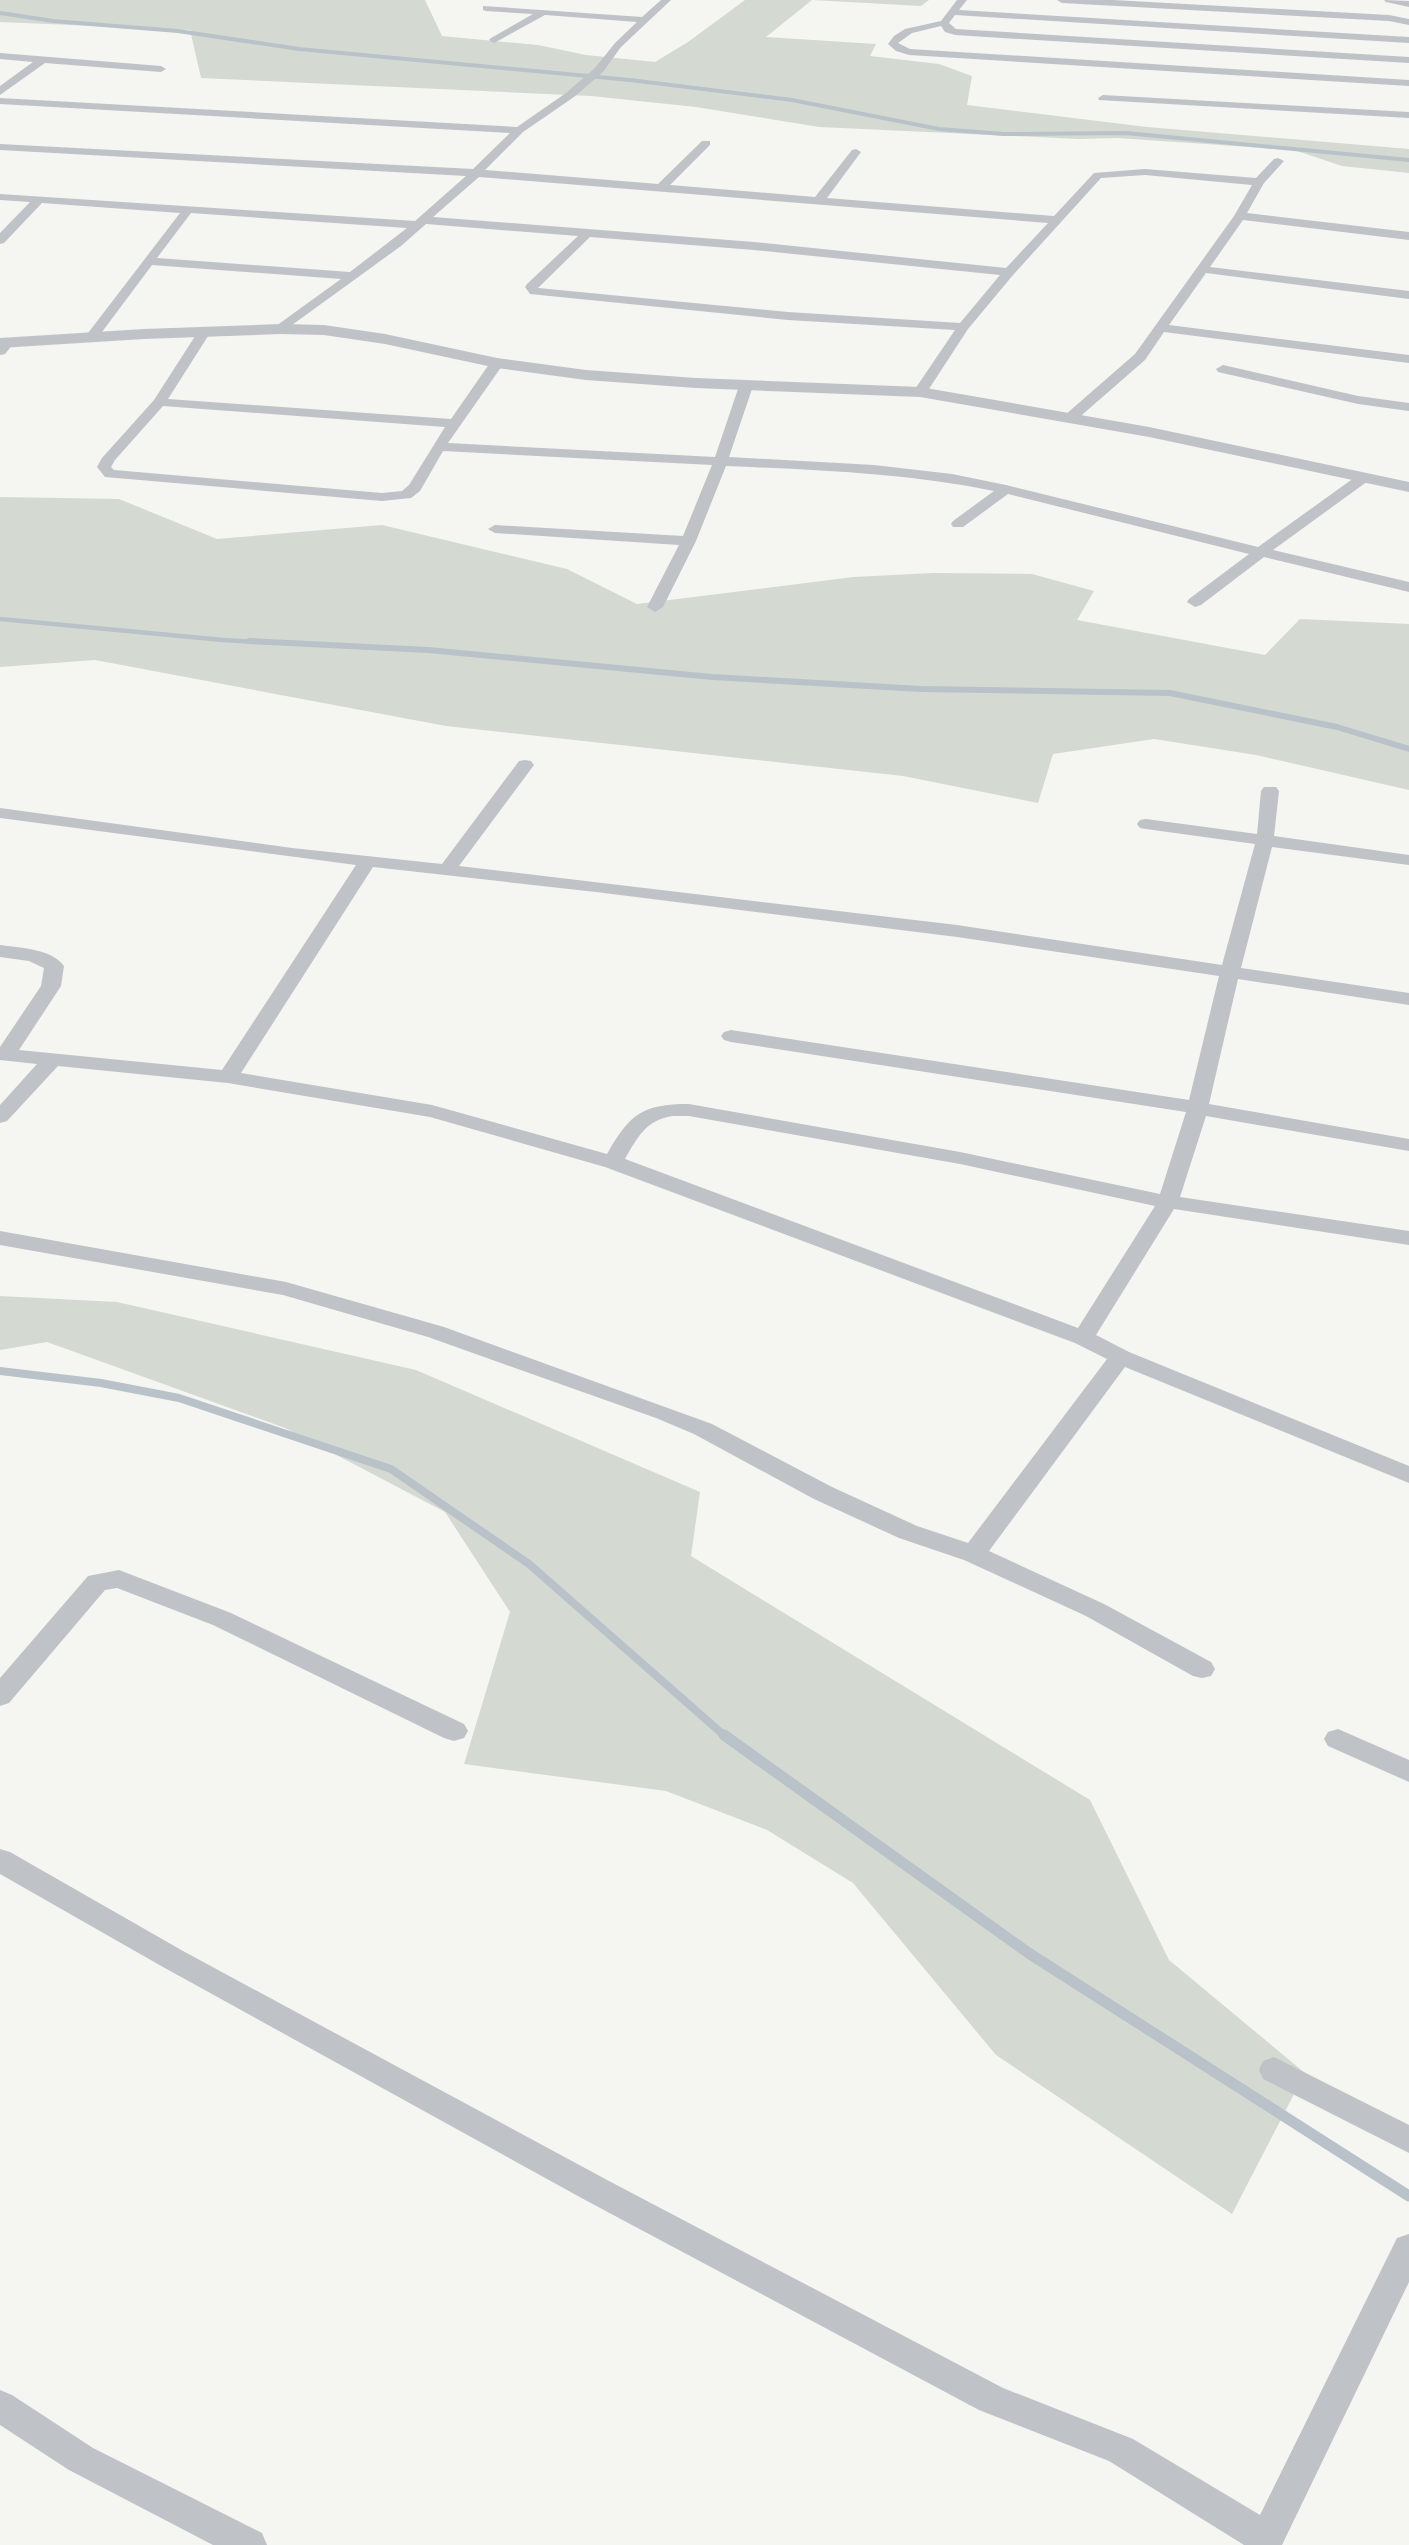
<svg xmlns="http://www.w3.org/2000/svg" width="1409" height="2545" font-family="'Sofia Sans Condensed',sans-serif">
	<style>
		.green { fill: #d4dad2 }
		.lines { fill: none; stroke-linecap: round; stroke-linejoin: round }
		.stream-far4 { stroke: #b9c2c8; stroke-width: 4 }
		.stream-far3 { stroke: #b9c2c8; stroke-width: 4.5 }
		.stream-far2 { stroke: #b9c2c8; stroke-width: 6 }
		.stream-far1 { stroke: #b9c2c8; stroke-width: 8 }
		.stream { stroke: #b9c2c8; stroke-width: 11 }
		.minor { fill: #bfc2c6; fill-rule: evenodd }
		.tertiary { fill: #bfc2c6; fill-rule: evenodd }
	</style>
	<rect width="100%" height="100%" fill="#f5f5f2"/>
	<!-- green -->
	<path class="green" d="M 0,0 L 425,0 L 442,36 L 538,45 L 586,55 L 655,62 L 688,42 L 745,0 L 929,0 L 921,6 L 812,0 L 766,37 L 876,44 L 870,56 L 939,64 L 972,76 L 967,105 L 1147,127 L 1409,149 L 1409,173 L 1342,166 L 1294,150 L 1117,138 L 1079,139 L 819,127 L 696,107 L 591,96 L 201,78 L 190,30 L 0,22 Z
		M 0,497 L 119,499 L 217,539 L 382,525 L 567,569 L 637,604 L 853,577 L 933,573 L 1032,574 L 1094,591 L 1077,620 L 1265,655 L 1300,619 L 1409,624 L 1409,790 L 1256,755 L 1154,739 L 1053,754 L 1038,803 L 903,776 L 446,726 L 95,660 L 0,667 Z
		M 0,1296 L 117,1302 L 416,1370 L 700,1492 L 691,1556 L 1090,1800 L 1169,1960 L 1305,2073 L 1232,2214 L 996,2055 L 853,1883 L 767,1830 L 666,1791 L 464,1764 L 510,1612 L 445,1512 L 285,1428 L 47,1342 L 0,1350 Z"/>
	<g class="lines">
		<!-- stream-far4 -->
		<path class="stream-far4" d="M 0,13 L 53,21 L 178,31 L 299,49 L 630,80 L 792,100 L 939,129 L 1004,134 L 1126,133 L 1409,160"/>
		<!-- stream-far3 -->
		<path class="stream-far3" d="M 0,619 L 223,640 L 275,643"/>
		<!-- stream-far2 -->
		<path class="stream-far2" d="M 249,641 L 428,650 L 712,677 L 921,689 L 1170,693 L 1337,727 L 1409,749"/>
		<!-- stream-far1 -->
		<path class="stream-far1" d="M 0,1371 L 101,1383 L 179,1398 L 391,1469 L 529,1564 L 726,1737"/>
		<!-- stream -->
		<path class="stream" d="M 724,1735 L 1030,1954 L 1409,2196"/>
		<!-- minor -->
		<path class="minor" d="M 661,0 L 671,0 L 621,47 L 603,72 L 574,97 L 523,132 L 485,170 L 658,184 L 702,141 L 710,141 L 710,145 L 670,185 L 815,197 L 852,150 L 856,149 L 861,152 L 827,198 L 1054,216 L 1094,173 L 1145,169 L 1256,178 L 1274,159 L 1278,158 L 1284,161 L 1264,183 L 1247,213 L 1409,232 L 1409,240 L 1243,220 L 1210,267 L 1409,291 L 1409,299 L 1206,273 L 1169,325 L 1409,355 L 1409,363 L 1164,332 L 1145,360 L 1075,421 L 1065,421 L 1063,418 L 1065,415 L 1135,354 L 1234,216 L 1252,185 L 1145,175 L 1101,178 L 1013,275 L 968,329 L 925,395 L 920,396 L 913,392 L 955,330 L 788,320 L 530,294 L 525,287 L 527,284 L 578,236 L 426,224 L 401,246 L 281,333 L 276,332 L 275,329 L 276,326 L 341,279 L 152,265 L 96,340 L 91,341 L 85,337 L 180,213 L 42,203 L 4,243 L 0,244 L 0,233 L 30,202 L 0,200 L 0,194 L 415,221 L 466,176 L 0,150 L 0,144 L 473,169 L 510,133 L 0,104 L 0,98 L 517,127 L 566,93 L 595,68 L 615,43 L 637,22 L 545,15 L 494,43 L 489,40 L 491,38 L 533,14 L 486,11 L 483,10 L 483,6 L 642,17 ZM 479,177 L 1048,223 L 1006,268 L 754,242 L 433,217 ZM 191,213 L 407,228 L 350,272 L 157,258 ZM 590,237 L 754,250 L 1000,275 L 960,323 L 788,312 L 538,288 Z
			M 957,0 L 967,0 L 959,10 L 1409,37 L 1409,43 L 955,15 L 949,23 L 956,29 L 1409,57 L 1409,63 L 955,35 L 945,32 L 941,26 L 912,33 L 898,43 L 910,49 L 1409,80 L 1409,86 L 909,55 L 896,51 L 888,44 L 894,36 L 905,29 L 941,21 Z
			M 1057,0 L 1113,0 L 1389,15 L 1409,19 L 1409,25 L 1389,21 L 1062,3 Z
			M 1384,0 L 1409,1 L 1409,7 L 1386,2 Z
			M 0,53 L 161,66 L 166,69 L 161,72 L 45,63 L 0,95 L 0,86 L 33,62 L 0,59 Z
			M 1103,95 L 1409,112 L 1409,118 L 1099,100 L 1098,98 Z
			M 204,329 L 210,333 L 168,399 L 451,419 L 492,360 L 497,359 L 504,363 L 448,443 L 715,457 L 739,386 L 746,382 L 753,386 L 729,457 L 874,465 L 952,474 L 1006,485 L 1258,547 L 1358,475 L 1368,475 L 1370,478 L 1368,481 L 1273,550 L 1409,582 L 1409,592 L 1264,557 L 1201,605 L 1195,607 L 1187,602 L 1189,599 L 1249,554 L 1008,494 L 963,527 L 953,527 L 951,524 L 953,521 L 994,491 C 906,473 816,470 726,466 L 696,541 L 663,607 L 655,612 L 647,607 L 679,545 L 495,533 L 488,529 L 495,525 L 683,536 L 712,465 L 443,451 L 420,491 L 411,498 L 382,501 L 105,477 L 97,467 L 102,458 L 154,400 L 199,330 ZM 163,406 L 445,427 L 409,485 L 402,491 L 382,493 L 114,470 L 111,467 L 115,460 Z
			M 8,339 L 14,343 L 5,354 L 0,355 L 0,344 Z
			M 1223,365 L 1358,396 L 1409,403 L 1409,411 L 1358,404 L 1218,372 L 1216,369 Z
			M 525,760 L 531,761 L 534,765 L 459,866 L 957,925 L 1222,965 L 1255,844 L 1146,829 L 1140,828 L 1137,824 L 1140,820 L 1146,819 L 1257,834 L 1261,791 L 1264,787 L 1276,787 L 1279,791 L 1274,836 L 1409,855 L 1409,865 L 1272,847 L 1241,968 L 1409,993 L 1409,1005 L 1238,979 L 1209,1104 L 1409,1139 L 1409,1151 L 1206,1116 L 1180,1197 L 1409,1231 L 1409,1245 L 1174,1209 L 1096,1335 L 1129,1352 L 1409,1466 L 1409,1483 L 1125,1367 L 989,1551 L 1104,1604 L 1211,1662 L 1215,1669 L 1211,1676 L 1202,1678 L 1193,1676 L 1086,1616 L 964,1560 L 899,1538 L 814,1499 L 694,1434 L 656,1418 L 428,1337 L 283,1295 L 0,1245 L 0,1231 L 286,1282 L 444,1327 L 712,1424 L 832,1487 L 917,1526 L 968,1543 L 1107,1359 L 1075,1343 L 605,1167 L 430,1117 L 228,1083 L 58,1066 L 7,1121 L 0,1123 L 0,1105 L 37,1064 L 0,1060 L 0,1047 L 41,986 L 44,968 L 29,961 L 0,957 L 0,945 C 19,948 51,948 64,966 L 61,986 L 19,1050 L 222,1070 L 356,865 L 0,818 L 0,808 L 292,848 L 442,864 L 519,761 ZM 373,867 L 596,892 L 957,937 L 1219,976 L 1189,1100 L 731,1030 L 724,1032 L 721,1036 L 724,1040 L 731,1042 L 1186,1112 L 1160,1194 L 960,1152 L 689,1104 C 642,1104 630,1114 607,1154 L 432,1105 L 241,1073 ZM 672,1116 L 689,1116 L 960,1164 L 1155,1206 L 1078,1328 L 625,1159 C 637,1138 646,1120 672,1116 Z
			M 119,1570 L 231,1613 L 464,1724 L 468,1731 L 464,1738 L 454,1741 L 444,1738 L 213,1625 L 117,1588 L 105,1590 L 9,1703 L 0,1706 L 0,1678 L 88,1576 Z
			M 1338,1729 L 1409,1760 L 1409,1782 L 1328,1746 L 1324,1739 L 1328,1732 Z
			M 0,1849 L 10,1852 L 183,1951 L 609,2181 L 1003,2388 L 1133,2439 L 1260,2515 L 1397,2238 L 1409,2234 L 1409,2282 L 1282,2545 L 1244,2545 L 1109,2461 L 979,2410 L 587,2201 L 163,1967 L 0,1874 Z
			M 1274,2057 L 1409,2125 L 1409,2153 L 1263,2079 L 1259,2070 L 1263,2061 Z
			M 0,2390 L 12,2395 L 93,2448 L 262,2533 L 267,2545 L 213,2545 L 69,2470 L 0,2425 Z"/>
		<!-- tertiary -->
		<path class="tertiary" d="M 281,324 L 324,325 L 385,334 L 497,358 L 586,370 L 696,378 L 920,387 L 1149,427 L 1409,482 L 1409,492 L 1149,437 L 920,397 L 696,388 L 586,380 L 497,368 L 385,344 L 324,335 L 281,334 L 144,339 L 0,348 L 0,338 L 144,329 Z"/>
	</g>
</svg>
